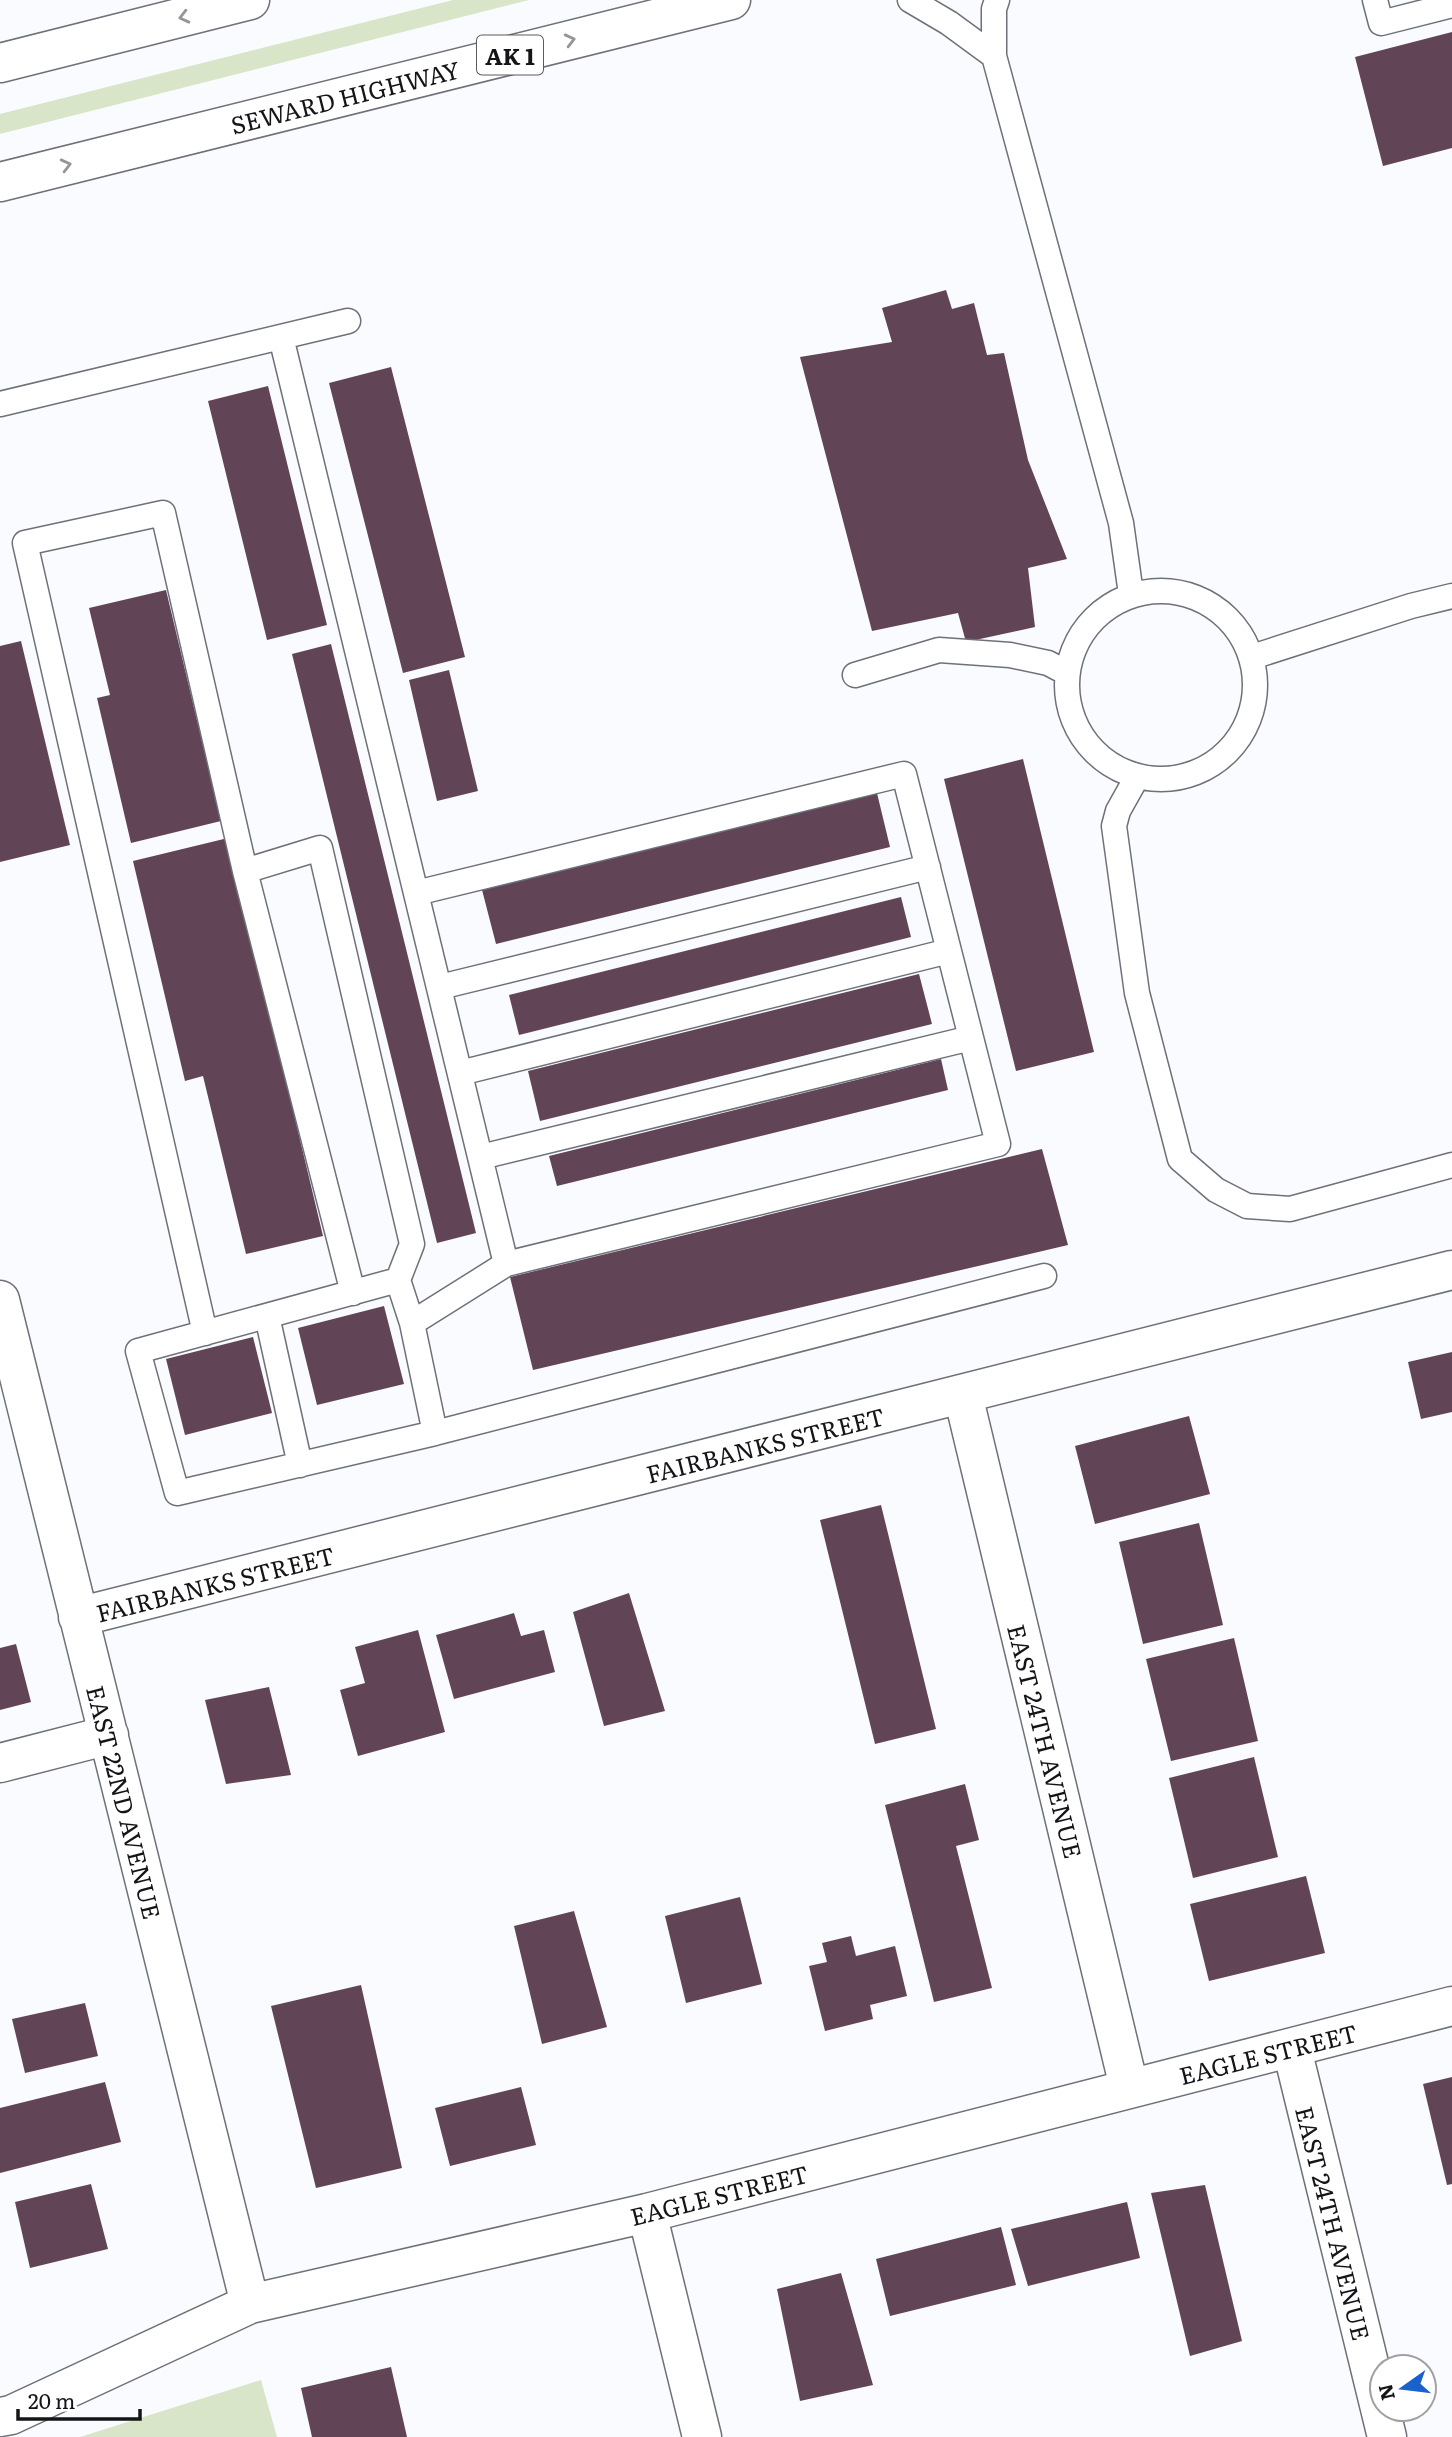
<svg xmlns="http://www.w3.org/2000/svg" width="1452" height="2437" font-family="Literata,serif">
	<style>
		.green { fill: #d9e5c8 }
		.building { fill: #624457 }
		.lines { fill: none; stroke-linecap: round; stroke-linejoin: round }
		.lane-casing { stroke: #6e7179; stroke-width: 27 }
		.street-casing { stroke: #6e7179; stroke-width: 41 }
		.highway-casing { stroke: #6e7179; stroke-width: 41 }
		.lane { stroke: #fff; stroke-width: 24 }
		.street { stroke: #fff; stroke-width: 38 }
		.highway { stroke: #fff; stroke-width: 38 }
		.oneway { stroke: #959697 }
		.labels { text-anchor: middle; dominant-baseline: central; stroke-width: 7; stroke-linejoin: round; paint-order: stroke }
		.shield { fill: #fff; stroke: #5a5b5d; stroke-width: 2 }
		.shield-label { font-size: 23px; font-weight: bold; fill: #141518 }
		.street-label { font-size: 24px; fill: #141518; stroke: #fff }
	</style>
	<rect width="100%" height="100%" fill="#f9fbfe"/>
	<!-- green -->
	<path class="green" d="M 453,0 L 529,0 L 0,134 L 0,114 Z
		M 261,2380 L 277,2437 L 80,2437 Z"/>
	<!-- building -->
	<path class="building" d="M 1452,32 L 1452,148 L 1383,166 L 1355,57 Z
		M 946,290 L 952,309 L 974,303 L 987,355 L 1004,353 L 1028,460 L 1067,559 L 1028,568 L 1035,627 L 966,642 L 958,613 L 872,631 L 800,357 L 892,342 L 882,308 Z
		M 391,367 L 465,657 L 403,673 L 329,383 Z
		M 268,386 L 327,625 L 267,640 L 208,401 Z
		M 166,590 L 221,821 L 131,843 L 97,698 L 110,695 L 89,608 Z
		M 21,641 L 70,845 L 0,862 L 0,646 Z
		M 331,644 L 476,1233 L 437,1243 L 292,654 Z
		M 449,670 L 478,791 L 437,801 L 409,680 Z
		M 1023,759 L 1094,1052 L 1016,1071 L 944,779 Z
		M 876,789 L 890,847 L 496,944 L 481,886 Z
		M 228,838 L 323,1236 L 246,1254 L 203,1076 L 185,1081 L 133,861 Z
		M 901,897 L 911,937 L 519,1035 L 509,995 Z
		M 919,974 L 932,1024 L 540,1121 L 528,1071 Z
		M 941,1059 L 948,1090 L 557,1186 L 549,1156 Z
		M 1042,1149 L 1068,1245 L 533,1370 L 510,1277 Z
		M 384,1306 L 404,1384 L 317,1405 L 298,1328 Z
		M 253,1337 L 272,1413 L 185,1435 L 166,1359 Z
		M 1452,1352 L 1452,1412 L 1421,1419 L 1408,1362 Z
		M 1189,1416 L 1210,1494 L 1095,1524 L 1075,1446 Z
		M 881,1505 L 936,1729 L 875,1744 L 820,1520 Z
		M 1199,1523 L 1223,1625 L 1143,1644 L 1119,1542 Z
		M 629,1593 L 665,1711 L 604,1726 L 573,1612 Z
		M 514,1613 L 521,1636 L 544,1630 L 555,1672 L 454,1699 L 436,1635 Z
		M 418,1630 L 445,1732 L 358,1756 L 340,1690 L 365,1683 L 355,1647 Z
		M 1234,1638 L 1258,1741 L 1171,1761 L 1146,1659 Z
		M 16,1644 L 31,1702 L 0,1710 L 0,1648 Z
		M 269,1687 L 291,1775 L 226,1784 L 205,1700 Z
		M 1254,1757 L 1278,1857 L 1193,1878 L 1169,1778 Z
		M 965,1784 L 979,1840 L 956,1846 L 992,1988 L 934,2002 L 885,1805 Z
		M 1306,1876 L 1325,1953 L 1209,1981 L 1190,1904 Z
		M 740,1897 L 762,1984 L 686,2003 L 665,1916 Z
		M 574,1911 L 607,2027 L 542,2044 L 514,1926 Z
		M 851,1936 L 856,1956 L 895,1946 L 907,1996 L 870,2005 L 873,2019 L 825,2031 L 809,1966 L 827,1962 L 822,1943 Z
		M 361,1985 L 402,2168 L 316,2188 L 271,2006 Z
		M 85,2003 L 98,2056 L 25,2073 L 12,2019 Z
		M 1452,2077 L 1452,2184 L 1447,2185 L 1423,2084 Z
		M 105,2082 L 121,2142 L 0,2173 L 0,2108 Z
		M 521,2087 L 536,2145 L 450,2166 L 435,2108 Z
		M 91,2184 L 108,2249 L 30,2268 L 15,2202 Z
		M 1205,2185 L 1242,2341 L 1190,2356 L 1151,2193 Z
		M 1127,2202 L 1140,2258 L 1028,2286 L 1011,2229 Z
		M 1001,2227 L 1016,2285 L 890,2316 L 876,2259 Z
		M 841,2273 L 873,2385 L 800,2401 L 777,2289 Z
		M 391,2367 L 407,2437 L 312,2437 L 301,2388 Z"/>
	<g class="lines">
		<!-- lane casing -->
		<g class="lane-casing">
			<path id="lane" d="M 910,0 L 949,23 L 994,56 L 1121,523 L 1131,594
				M 1375,0 L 1381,23 L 1452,5
				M 994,56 L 994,9 L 997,0
				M 281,337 L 506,1264 L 998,1144 L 904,774 L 416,893
				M 0,404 L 348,321
				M1067 685a94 94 0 1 1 188 0a94 94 0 1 1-188 0Z
				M 1252,657 L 1411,606 L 1452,596
				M 855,675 L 939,650 L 1010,655 L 1048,663 L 1067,673
				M 1137,777 L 1118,811 L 1114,826 L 1137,993 L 1180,1159 L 1216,1190 L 1247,1206 L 1290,1209 L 1452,1165
				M 245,871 L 320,848 L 412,1244 L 398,1280
				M 440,987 L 928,867
				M 460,1073 L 949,951
				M 481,1157 L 971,1038
				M 267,1316 L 300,1465
				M 412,1323 L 398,1280 L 138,1351 L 177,1493 L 435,1433 L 412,1323 L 506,1264
				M 205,1333 L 25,543 L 163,513 L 245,871 L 353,1293
				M 435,1433 L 1044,1276"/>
		</g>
		<!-- street casing -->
		<g class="street-casing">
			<path id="street" d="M 0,1300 L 250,2304
				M 963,1395 L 1129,2087
				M 78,1617 L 1452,1270
				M 0,1763 L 109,1735
				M 1292,2049 L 1387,2437
				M 647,2213 L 702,2437
				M 0,2417 L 11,2415 L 250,2304 L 647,2213 L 1452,2006"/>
		</g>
		<!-- highway casing -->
		<g class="highway-casing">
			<path id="highway" d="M 0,63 L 250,0
				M 0,182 L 731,0"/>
		</g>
		<!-- lane -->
		<use href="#lane" class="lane"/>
		<!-- street -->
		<use href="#street" class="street"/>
		<!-- highway -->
		<use href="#highway" class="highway"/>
	</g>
	<!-- one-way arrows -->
	<defs><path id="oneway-chevron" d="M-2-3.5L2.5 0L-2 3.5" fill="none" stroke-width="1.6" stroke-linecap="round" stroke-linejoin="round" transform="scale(1.75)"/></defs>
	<g class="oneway">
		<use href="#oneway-chevron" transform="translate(184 17) rotate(166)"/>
		<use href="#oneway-chevron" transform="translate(570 40) rotate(-14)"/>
		<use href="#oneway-chevron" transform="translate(66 165) rotate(-14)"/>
	</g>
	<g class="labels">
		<!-- shield labels -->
		<rect class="shield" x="477" y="35.5" width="66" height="39" rx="5"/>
		<g class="shield-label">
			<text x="510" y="55">AK 1</text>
		</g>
		<!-- street labels -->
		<g class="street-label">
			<text transform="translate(345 96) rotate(-14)">SEWARD HIGHWAY</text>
			<text transform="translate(765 1444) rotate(-14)">FAIRBANKS STREET</text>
			<text transform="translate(215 1583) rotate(-14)">FAIRBANKS STREET</text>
			<text transform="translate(1046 1741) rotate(76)">EAST 24TH AVENUE</text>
			<text transform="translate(125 1802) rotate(76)">EAST 22ND AVENUE</text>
			<text transform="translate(1268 2053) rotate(-14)">EAGLE STREET</text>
			<text transform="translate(719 2194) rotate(-14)">EAGLE STREET</text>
			<text transform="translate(1334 2223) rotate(76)">EAST 24TH AVENUE</text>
		</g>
	</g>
	<!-- north arrow -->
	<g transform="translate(1403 2388) rotate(256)"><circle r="33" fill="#ffffff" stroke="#a1a1a3" stroke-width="2"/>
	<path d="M0-5L12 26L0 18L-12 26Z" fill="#1b61cd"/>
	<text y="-10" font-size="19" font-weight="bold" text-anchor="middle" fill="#141518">N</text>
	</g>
	<!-- scale -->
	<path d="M18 2409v10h122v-10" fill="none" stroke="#141518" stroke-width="3.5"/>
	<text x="28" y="2409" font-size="21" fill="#141518" stroke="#ffffff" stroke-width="5" paint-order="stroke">20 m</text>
</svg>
